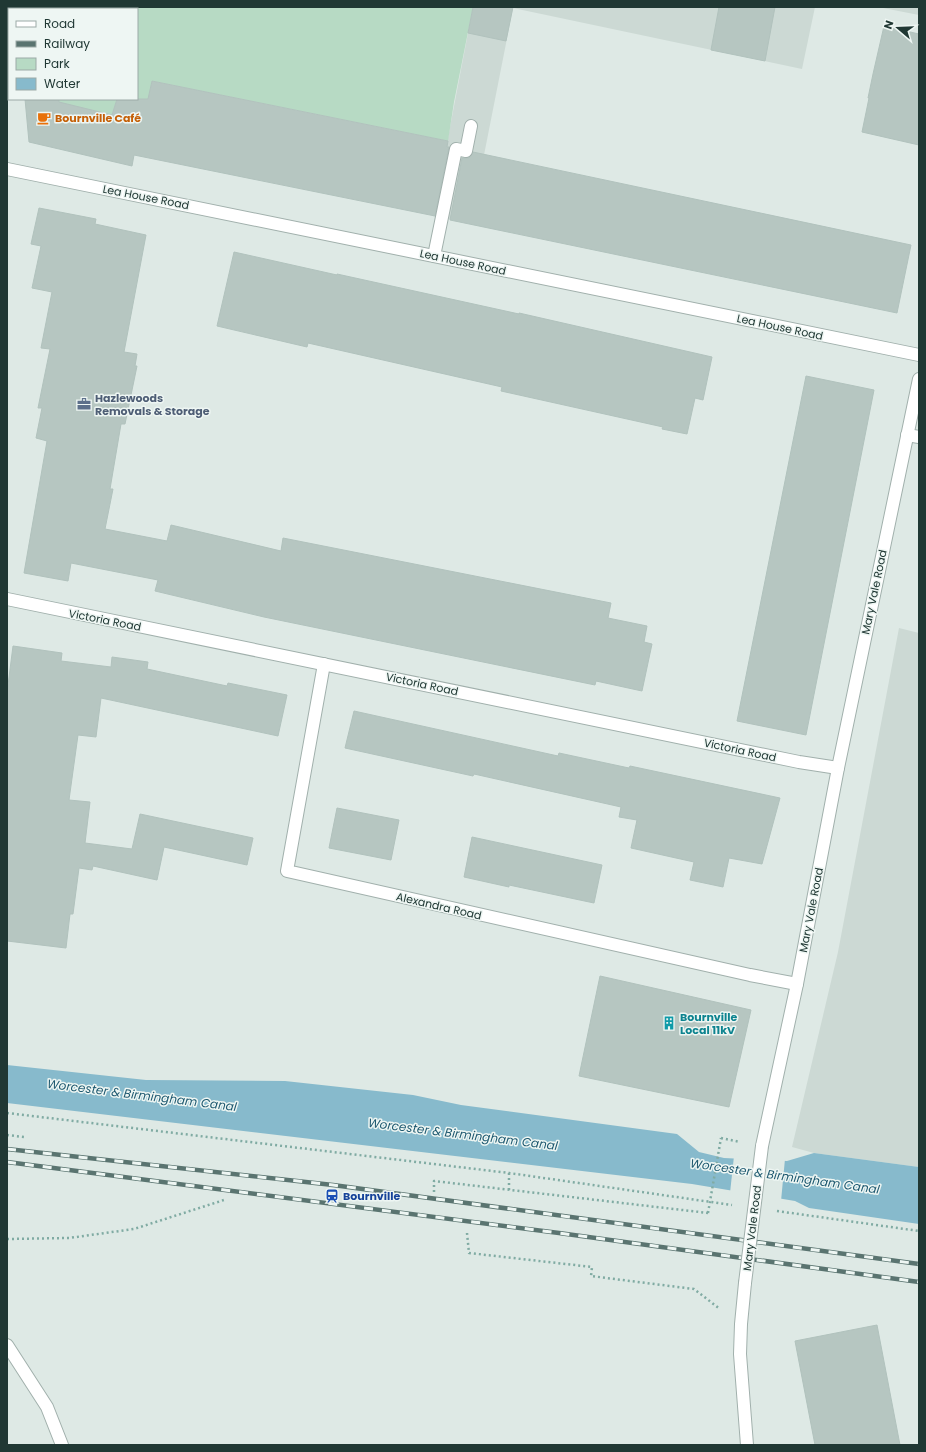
<svg xmlns="http://www.w3.org/2000/svg" width="926" height="1452" font-family="Poppins,sans-serif">
	<style>
		.built { fill: #ccd9d4 }
		.green { fill: #b7dac4 }
		.water { fill: #87bacc }
		.pier { fill: #dee9e5 }
		.building { fill: #b6c6c1; stroke: #b1c2bd }
		.lines { fill: none; stroke-linecap: round; stroke-linejoin: round }
		.service-casing { stroke: #a1b0ac; stroke-width: 14 }
		.minor-casing { stroke: #a1b0ac; stroke-width: 14 }
		.tertiary-casing { stroke: #a1b0ac; stroke-width: 14 }
		.path { stroke: #80aba3; stroke-width: 2.5; stroke-dasharray: 2 3; stroke-linecap: butt }
		.service { stroke: #fff; stroke-width: 12 }
		.minor { stroke: #fff; stroke-width: 12 }
		.tertiary { stroke: #fff; stroke-width: 12 }
		.rail-casing { stroke: #5a7470; stroke-width: 4.5 }
		.rail { stroke: #eef6f3; stroke-width: 3; stroke-dasharray: 9; stroke-linecap: butt }
		.tertiary-bridge-casing { stroke: #a1b0ac; stroke-width: 14; stroke-linecap: butt }
		.path-bridge { stroke: #80aba3; stroke-width: 2.5; stroke-dasharray: 2 3; stroke-linecap: butt }
		.tertiary-bridge { stroke: #fff; stroke-width: 12 }
		.labels { text-anchor: middle; dominant-baseline: central; stroke-width: 3; stroke-linejoin: round; paint-order: stroke }
		.food-label { font-size: 11px; font-weight: bold; fill: #c56008; stroke: #eef6f3; text-anchor: start }
		.street-label { font-size: 11px; fill: #203834; stroke: #eef6f3 }
		.service-label { font-size: 11px; font-weight: bold; fill: #4e5e75; stroke: #eef6f3; text-anchor: start }
		.culture-label { font-size: 11px; font-weight: bold; fill: #0d838f; stroke: #eef6f3; text-anchor: start }
		.transit-label { font-size: 11px; font-weight: bold; fill: #164399; stroke: #eef6f3; text-anchor: start }
		.water-label { font-size: 12px; font-style: italic; fill: #1e5970; stroke: #eef6f3 }
	</style>
	<rect width="100%" height="100%" fill="#dee9e5"/>
	<!-- built -->
	<path class="built" d="M 473,7 L 815,7 L 802,69 L 513,8 L 484,155 L 470,223 L 433,216 Z
		M 878,7 L 919,7 L 919,15 Z
		M 899,628 L 919,633 L 919,1167 L 814,1153 L 792,1147 L 838,952 Z"/>
	<!-- green -->
	<path class="green" d="M 112,7 L 473,7 L 454,102 L 448,141 L 152,81 L 146,111 L 137,99 L 137,9 L 112,9 Z
		M 59,99 L 117,99 L 112,115 L 92,110 L 89,125 L 60,120 Z"/>
	<!-- water -->
	<path class="water" d="M 7,1065 L 146,1080 L 285,1081 L 413,1095 L 461,1105 L 677,1134 L 699,1152 L 724,1158 L 787,1161 L 814,1153 L 919,1167 L 919,1224 L 809,1208 L 795,1201 L 692,1184 L 7,1103 Z"/>
	<!-- pier -->
	<path class="pier" d="M 734,1156 L 785,1159 L 781,1201 L 730,1193 Z"/>
	<!-- building -->
	<path class="building" d="M 473,7 L 513,7 L 506,41 L 468,33 Z
		M 719,7 L 775,7 L 765,61 L 711,50 Z
		M 884,26 L 919,34 L 919,145 L 862,132 L 869,98 L 868,98 L 873,74 Z
		M 152,81 L 448,141 L 447,147 L 449,147 L 435,216 L 134,155 L 132,166 L 29,142 L 25,99 L 59,99 L 59,102 L 112,115 L 117,99 L 148,99 Z
		M 473,152 L 911,245 L 897,313 L 450,220 L 462,158 L 469,158 Z
		M 39,208 L 96,219 L 95,224 L 146,235 L 124,352 L 137,354 L 135,366 L 137,366 L 125,424 L 121,424 L 110,489 L 113,489 L 105,529 L 167,541 L 171,525 L 281,551 L 283,538 L 611,603 L 608,618 L 647,626 L 644,642 L 652,644 L 642,691 L 596,681 L 595,685 L 264,617 L 155,591 L 158,580 L 71,563 L 68,581 L 24,573 L 47,441 L 36,438 L 42,408 L 38,408 L 50,349 L 41,348 L 52,292 L 32,288 L 41,246 L 31,244 Z
		M 234,252 L 337,275 L 337,274 L 519,314 L 519,313 L 712,357 L 703,400 L 695,398 L 687,434 L 662,429 L 663,427 L 501,391 L 502,387 L 308,343 L 307,347 L 217,326 Z
		M 806,376 L 874,390 L 806,735 L 737,721 Z
		M 13,646 L 62,653 L 61,661 L 111,667 L 112,657 L 148,662 L 147,669 L 227,686 L 228,683 L 287,695 L 278,736 L 101,698 L 96,737 L 78,735 L 69,800 L 90,802 L 85,843 L 132,849 L 140,814 L 253,838 L 247,865 L 164,847 L 157,880 L 93,866 L 92,870 L 79,868 L 73,914 L 70,914 L 66,948 L 7,941 L 7,693 Z
		M 354,711 L 558,756 L 559,753 L 629,768 L 630,766 L 780,798 L 762,864 L 729,858 L 723,887 L 690,880 L 694,862 L 631,848 L 637,820 L 619,817 L 621,807 L 474,774 L 473,776 L 345,748 Z
		M 337,808 L 399,820 L 391,860 L 329,848 Z
		M 472,837 L 602,865 L 594,903 L 509,885 L 509,887 L 464,877 Z
		M 600,976 L 751,1010 L 729,1107 L 579,1076 Z
		M 877,1325 L 900,1445 L 815,1445 L 795,1341 Z"/>
	<g class="lines">
		<!-- service casing -->
		<g class="service-casing">
			<path id="service" d="M 434,256 L 456,149 L 466,151 L 471,126"/>
		</g>
		<!-- minor casing -->
		<g class="minor-casing">
			<path id="minor" d="M 7,169 L 919,355
				M 907,435 L 919,437
				M 7,599 L 799,762 L 838,768
				M 324,664 L 287,871 L 750,975 L 797,984"/>
		</g>
		<!-- tertiary casing -->
		<g class="tertiary-casing">
			<path id="tertiary" d="M 762,1146 L 797,984 L 838,768 L 919,379
				M 745,1283 L 741,1324 L 740,1354 L 747,1445
				M 7,1345 L 47,1407 L 62,1445"/>
		</g>
		<!-- path -->
		<path class="path" d="M 7,1113 L 509,1173 L 732,1205
			M 7,1135 L 24,1137
			M 721,1138 L 740,1142
			M 509,1190 L 509,1173
			M 434,1192 L 434,1181 L 708,1213
			M 777,1211 L 919,1231
			M 467,1233 L 469,1253 L 592,1267 L 591,1276 L 694,1289 L 720,1309
			M 7,1239 L 69,1238 L 134,1229 L 224,1200"/>
		<!-- service -->
		<use href="#service" class="service"/>
		<!-- minor -->
		<use href="#minor" class="minor"/>
		<!-- tertiary -->
		<use href="#tertiary" class="tertiary"/>
		<!-- rail casing -->
		<g class="rail-casing">
			<path id="rail" d="M 7,1149 L 333,1185 L 919,1264
				M 7,1162 L 559,1233 L 919,1282"/>
		</g>
		<!-- rail -->
		<use href="#rail" class="rail"/>
		<!-- tertiary-bridge casing -->
		<g class="tertiary-bridge-casing">
			<path id="tertiary-bridge" d="M 745,1283 L 762,1146"/>
		</g>
		<!-- path-bridge -->
		<path class="path-bridge" d="M 708,1213 L 721,1138"/>
		<!-- tertiary-bridge -->
		<use href="#tertiary-bridge" class="tertiary-bridge"/>
	</g>
	<!-- icons -->
	<defs>
		<g id="cafe-bare" transform="scale(1.08)"><path d="M-5.5-4.5H6V0H3Q3 3.5 0 3.5H-2.5Q-5.5 3.5-5.5 0ZM3-3.2v2h1.7v-2ZM-6 4.5H4V6H-6Z" fill="#e8710a" stroke="#eef6f3" stroke-width="2.5" paint-order="stroke"/></g>
		<g id="office-bare" transform="scale(1.08)"><path d="M-6-3h4V-5.5h4V-3h4V5H-6ZM-1-4.5V-3h2v-1.5ZM-6 0V1H6V0Z" fill="#5c6f8a" stroke="#eef6f3" stroke-width="2.5" paint-order="stroke"/></g>
		<g id="building-bare" transform="scale(1.08)"><path d="M-4-6H4V6H1V3H-1V6H-4ZM-2.5-4.3h1.7v1.8h-1.7ZM.8-4.3h1.7v1.8H.8ZM-2.5-1h1.7V.8h-1.7ZM.8-1h1.7V.8H.8Z" fill="#0f9aa8" stroke="#eef6f3" stroke-width="2.5" paint-order="stroke"/></g>
		<g id="station-bare" transform="scale(1.08)"><path d="M-3-6H3Q5-6 5-4V2Q5 4 3 4L4.5 6H3L1.5 4h-3L-3 6H-4.5L-3 4Q-5 4-5 2V-4Q-5-6-3-6ZM-3.5-4v3h7v-3ZM-3.5 1v1.5H-2V1ZM2 1v1.5H3.5V1Z" fill="#1a4fb4" stroke="#eef6f3" stroke-width="2.5" paint-order="stroke"/></g>
	</defs>
	<g fill-rule="evenodd">
		<use href="#cafe-bare" x="44" y="118"/>
		<use href="#office-bare" x="84" y="404"/>
		<use href="#building-bare" x="669" y="1023"/>
		<use href="#station-bare" x="332" y="1196"/>
	</g>
	<g class="labels">
		<!-- food labels -->
		<g class="food-label">
			<text x="55" y="118">Bournville Café</text>
		</g>
		<!-- street labels -->
		<g class="street-label">
			<text transform="translate(146 197) rotate(11)">Lea House Road</text>
			<text transform="translate(463 262) rotate(12)">Lea House Road</text>
			<text transform="translate(780 327) rotate(12)">Lea House Road</text>
			<text transform="translate(874 592) rotate(-78)">Mary Vale Road</text>
			<text transform="translate(105 620) rotate(11)">Victoria Road</text>
			<text transform="translate(422 684) rotate(12)">Victoria Road</text>
			<text transform="translate(740 750) rotate(12)">Victoria Road</text>
			<text transform="translate(439 906) rotate(13)">Alexandra Road</text>
			<text transform="translate(811 910) rotate(-79)">Mary Vale Road</text>
			<text transform="translate(752 1228) rotate(-83)">Mary Vale Road</text>
		</g>
		<!-- service labels -->
		<g class="service-label">
			<text x="95" y="398">Hazlewoods<tspan x="95" dy="13">Removals &amp; Storage</tspan></text>
		</g>
		<!-- culture labels -->
		<g class="culture-label">
			<text x="680" y="1017">Bournville<tspan x="680" dy="13">Local 11kV</tspan></text>
		</g>
		<!-- transit labels -->
		<g class="transit-label">
			<text x="343" y="1196">Bournville</text>
		</g>
		<!-- water labels -->
		<g class="water-label">
			<text transform="translate(142 1095) rotate(7)">Worcester &amp; Birmingham Canal</text>
			<text transform="translate(463 1134) rotate(7)">Worcester &amp; Birmingham Canal</text>
			<text transform="translate(785 1176) rotate(8)">Worcester &amp; Birmingham Canal</text>
		</g>
	</g>
	<!-- border -->
	<rect width="926" height="1452" fill="none" stroke="#203834" stroke-width="16"/>
	<!-- legend -->
	<rect x="8" y="8" width="130" height="92" fill="#eef6f3" stroke="#9caaa7"/>
	<rect x="16" y="21" width="20" height="6" fill="#ffffff" stroke="#9caaa7"/>
	<text x="44" y="28" font-size="12" fill="#203834">Road</text>
	<rect x="16" y="41" width="20" height="6" fill="#5a7470" stroke="#9caaa7"/>
	<text x="44" y="48" font-size="12" fill="#203834">Railway</text>
	<rect x="16" y="58" width="20" height="12" fill="#b7dac4" stroke="#9caaa7"/>
	<text x="44" y="68" font-size="12" fill="#203834">Park</text>
	<rect x="16" y="78" width="20" height="12" fill="#87bacc" stroke="#9caaa7"/>
	<text x="44" y="88" font-size="12" fill="#203834">Water</text>
	<!-- north arrow -->
	<g transform="translate(898 28) rotate(289)" stroke="#eef6f3" stroke-width="3" paint-order="stroke">
	<path d="M0-3L7 15L0 10L-7 15Z" fill="#203834"/>
	<text y="-6" font-size="11" font-weight="bold" text-anchor="middle" fill="#203834">N</text>
	</g>
</svg>
